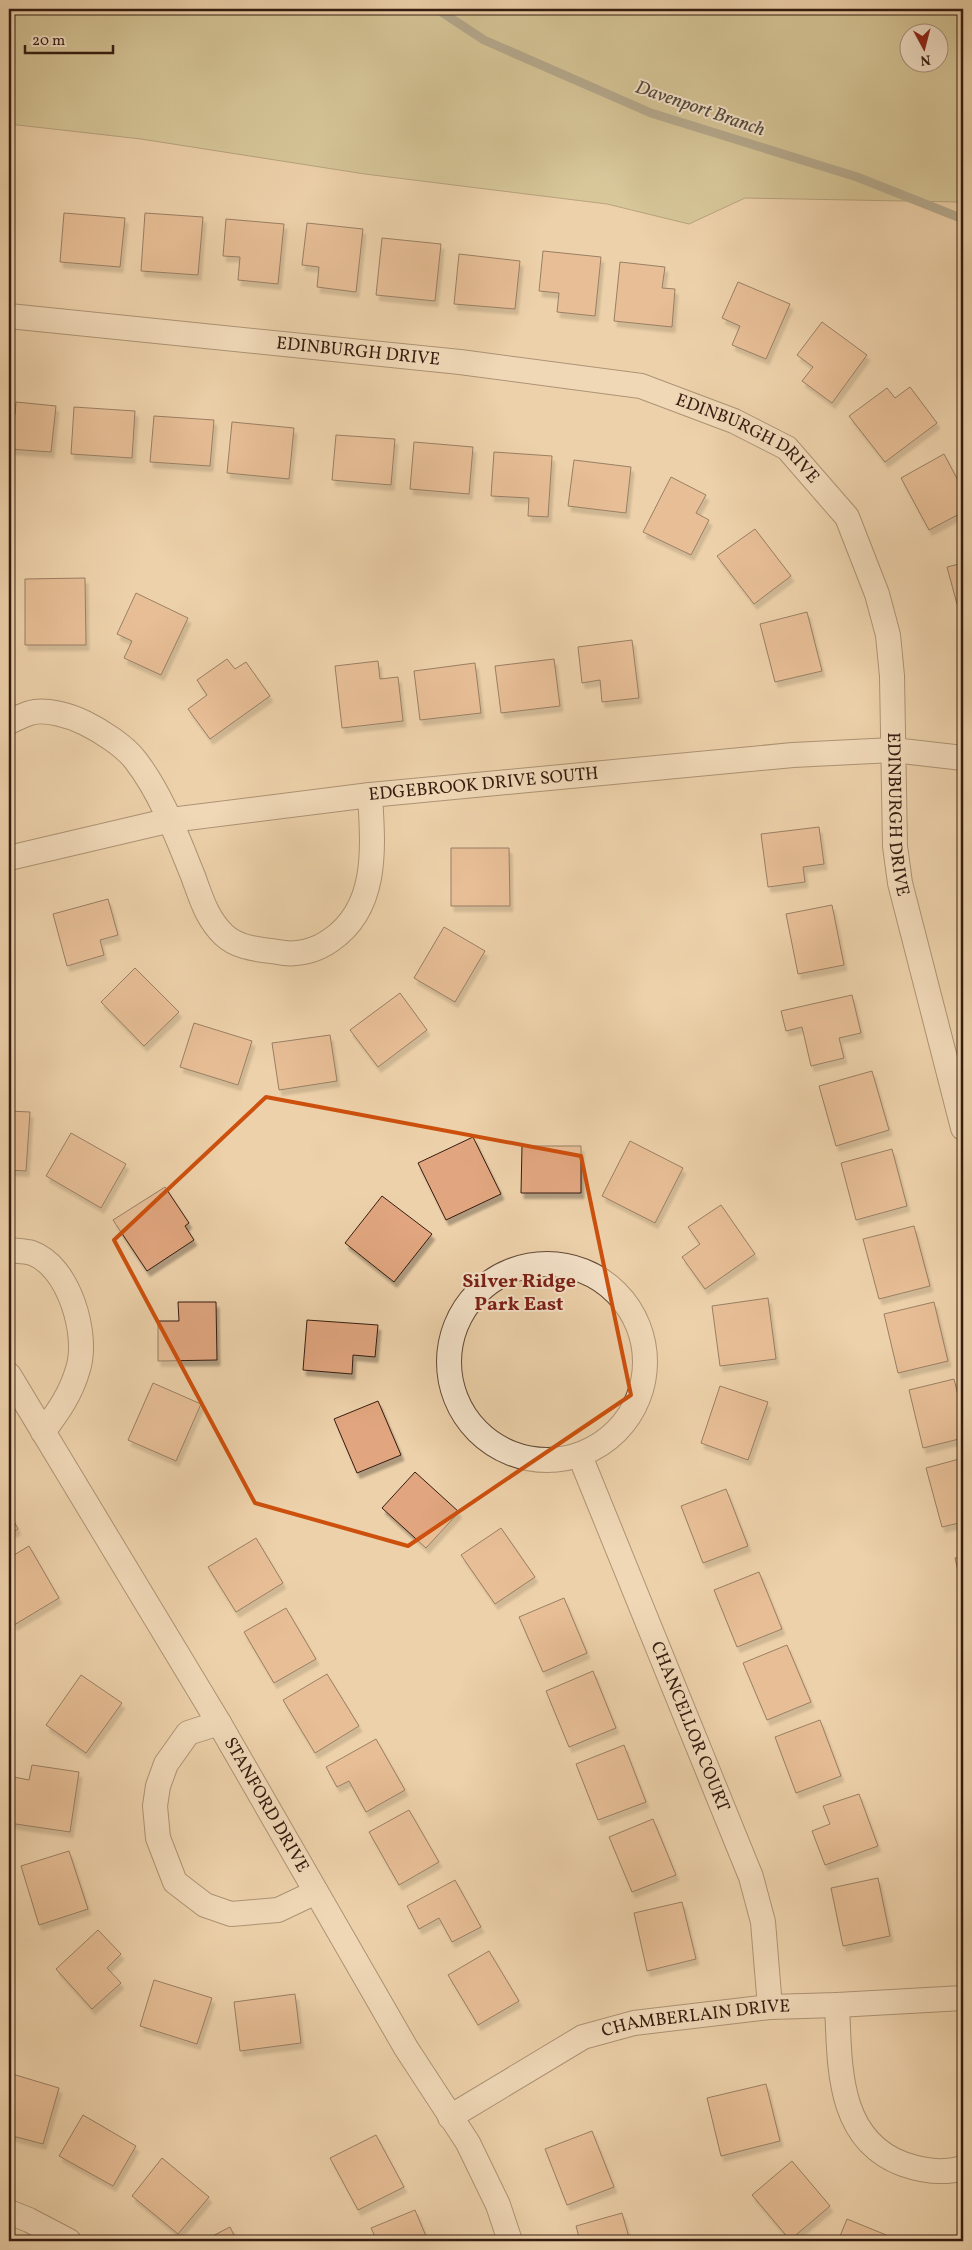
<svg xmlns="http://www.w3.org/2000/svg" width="972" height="2250" font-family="Vollkorn,serif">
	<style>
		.green { fill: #bdba86; stroke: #786b4b; fill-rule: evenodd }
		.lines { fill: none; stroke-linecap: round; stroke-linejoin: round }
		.stream { stroke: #71796c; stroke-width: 9 }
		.building { fill: #e1a67f; stroke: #341c10; filter: url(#shadow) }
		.street-casing { stroke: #624936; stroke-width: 26 }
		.street { stroke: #f3e1c8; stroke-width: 24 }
		.marked { fill: none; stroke: #cd500d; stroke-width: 4; stroke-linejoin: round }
		.labels { text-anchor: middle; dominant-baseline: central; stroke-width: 4; stroke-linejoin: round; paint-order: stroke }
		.street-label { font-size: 18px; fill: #341c10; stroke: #f3e1c8 }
		.water-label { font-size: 19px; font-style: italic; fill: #524a3e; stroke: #f3e1c8 }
		.quarter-label { font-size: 20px; font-weight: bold; fill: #7a1f14; stroke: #f3e1c8 }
	</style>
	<defs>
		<filter id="shadow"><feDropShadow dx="3" dy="5.5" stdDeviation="1" flood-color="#0004"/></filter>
	</defs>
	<rect width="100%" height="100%" fill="#edd1aa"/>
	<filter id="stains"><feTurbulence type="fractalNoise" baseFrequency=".004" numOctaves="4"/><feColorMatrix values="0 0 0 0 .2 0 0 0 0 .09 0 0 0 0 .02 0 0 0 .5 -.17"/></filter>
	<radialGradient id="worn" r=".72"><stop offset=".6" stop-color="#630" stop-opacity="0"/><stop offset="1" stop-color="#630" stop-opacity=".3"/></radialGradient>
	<!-- green -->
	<path class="green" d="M 9,9 L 963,9 L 963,219 L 957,202 L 745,198 L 689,224 L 607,204 L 365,174 L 141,139 L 9,124 ZM 910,32 L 940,32 L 940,62 L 910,62 Z"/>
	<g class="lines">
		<!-- stream -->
		<path class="stream" d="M 437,9 L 484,40 L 651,113 L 857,177 L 963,219"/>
	</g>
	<!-- building -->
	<path class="building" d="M 64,213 L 125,218 L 120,267 L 60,262 Z
		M 145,213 L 203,217 L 198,275 L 141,271 Z
		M 226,219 L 284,224 L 278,284 L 238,280 L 240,257 L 223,256 Z
		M 307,223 L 363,229 L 356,292 L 317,287 L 319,267 L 302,265 Z
		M 382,238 L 441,244 L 435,301 L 376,295 Z
		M 543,251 L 601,257 L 595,316 L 557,312 L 559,293 L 539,291 Z
		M 459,254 L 520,261 L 515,309 L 454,304 Z
		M 620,262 L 665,267 L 662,288 L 675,289 L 672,327 L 614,321 Z
		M 738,282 L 790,304 L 766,359 L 732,345 L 740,326 L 722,318 Z
		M 822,322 L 867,355 L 832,403 L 802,381 L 813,367 L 797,355 Z
		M 910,387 L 937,423 L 885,462 L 849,416 L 887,388 L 895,398 Z
		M 16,402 L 56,406 L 51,452 L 9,449 L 9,414 L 15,415 Z
		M 74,407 L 135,411 L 132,458 L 71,454 Z
		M 154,416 L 214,420 L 210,466 L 150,462 Z
		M 232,422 L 294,428 L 289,479 L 227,473 Z
		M 336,435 L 395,439 L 391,485 L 332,480 Z
		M 414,442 L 473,447 L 469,494 L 410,489 Z
		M 494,452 L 552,456 L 548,517 L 528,516 L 529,498 L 491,496 Z
		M 944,454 L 963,490 L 963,512 L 929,530 L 901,478 Z
		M 574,460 L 631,467 L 626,513 L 568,506 Z
		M 671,477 L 706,495 L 696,513 L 709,520 L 691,555 L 643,532 Z
		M 755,529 L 791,576 L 754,604 L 717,556 Z
		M 963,563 L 963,602 L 957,604 L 947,567 Z
		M 85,578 L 86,645 L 25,645 L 25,579 Z
		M 136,593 L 188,618 L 161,675 L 124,658 L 132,641 L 117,634 Z
		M 807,612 L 822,671 L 775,682 L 760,624 Z
		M 632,640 L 639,698 L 602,702 L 600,680 L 582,683 L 578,647 Z
		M 227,659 L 235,669 L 246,662 L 270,696 L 210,739 L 188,709 L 207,695 L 197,680 Z
		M 554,659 L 560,706 L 501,713 L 495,666 Z
		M 378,661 L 380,679 L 398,677 L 403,721 L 342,728 L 335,666 Z
		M 475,663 L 481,713 L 420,720 L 414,671 Z
		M 819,827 L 824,864 L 803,867 L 805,882 L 768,887 L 761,834 Z
		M 451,848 L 509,848 L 510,906 L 451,906 Z
		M 108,899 L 118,935 L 100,940 L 104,955 L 67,966 L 53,914 Z
		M 832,905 L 844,965 L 798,974 L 786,914 Z
		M 444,927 L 485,951 L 455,1002 L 414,978 Z
		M 135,968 L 179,1012 L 144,1046 L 101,1002 Z
		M 400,993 L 427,1030 L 378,1067 L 350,1030 Z
		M 852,995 L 861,1033 L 839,1038 L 844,1058 L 811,1066 L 802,1027 L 786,1031 L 781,1011 Z
		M 194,1023 L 252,1041 L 238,1085 L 180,1067 Z
		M 330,1035 L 337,1081 L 279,1090 L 272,1043 Z
		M 872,1071 L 889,1130 L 836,1146 L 819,1086 Z
		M 9,1111 L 30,1112 L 26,1171 L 9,1170 Z
		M 71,1133 L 126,1164 L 101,1208 L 46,1176 Z
		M 473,1137 L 501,1194 L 446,1220 L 418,1163 Z
		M 630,1141 L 683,1168 L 655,1223 L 602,1196 Z
		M 522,1146 L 581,1146 L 581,1193 L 521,1193 Z
		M 892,1149 L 907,1206 L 856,1220 L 841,1163 Z
		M 165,1187 L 189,1223 L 185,1226 L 194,1240 L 147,1271 L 113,1220 Z
		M 382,1196 L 432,1234 L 394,1282 L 345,1243 Z
		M 721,1205 L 755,1254 L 705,1289 L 682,1257 L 700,1244 L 688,1227 Z
		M 914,1226 L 930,1286 L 879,1299 L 863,1239 Z
		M 768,1298 L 776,1359 L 720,1366 L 712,1306 Z
		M 178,1302 L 216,1302 L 217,1360 L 158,1361 L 158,1321 L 179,1321 Z
		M 934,1302 L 948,1361 L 898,1373 L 884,1314 Z
		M 307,1320 L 378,1325 L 375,1357 L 353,1355 L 352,1374 L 303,1370 Z
		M 954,1379 L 963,1415 L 963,1438 L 923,1448 L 909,1390 Z
		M 153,1383 L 201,1404 L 176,1461 L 128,1440 Z
		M 720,1386 L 768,1402 L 748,1460 L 701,1443 Z
		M 378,1401 L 401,1455 L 357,1473 L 334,1419 Z
		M 963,1458 L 963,1522 L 942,1527 L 926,1468 Z
		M 415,1472 L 459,1512 L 426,1548 L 382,1508 Z
		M 726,1489 L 748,1546 L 703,1563 L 681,1506 Z
		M 9,1512 L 18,1529 L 9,1534 Z
		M 501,1528 L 535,1577 L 495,1604 L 461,1555 Z
		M 256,1538 L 283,1583 L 236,1612 L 208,1567 Z
		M 29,1546 L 59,1598 L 14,1625 L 9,1615 L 9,1558 Z
		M 963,1556 L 963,1592 L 955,1558 Z
		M 759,1572 L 782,1629 L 737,1647 L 714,1590 Z
		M 564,1598 L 587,1653 L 543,1672 L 519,1617 Z
		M 286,1608 L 316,1659 L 274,1683 L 244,1632 Z
		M 787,1645 L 811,1702 L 767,1720 L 743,1663 Z
		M 593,1671 L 616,1728 L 569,1747 L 546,1691 Z
		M 327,1674 L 359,1726 L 315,1753 L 283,1700 Z
		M 81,1675 L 122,1703 L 86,1753 L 46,1725 Z
		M 820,1720 L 841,1776 L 796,1793 L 775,1737 Z
		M 376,1739 L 405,1790 L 366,1812 L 349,1781 L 337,1787 L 326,1767 Z
		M 624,1745 L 646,1802 L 598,1820 L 576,1764 Z
		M 32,1765 L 79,1772 L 70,1832 L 9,1823 L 14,1777 L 29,1780 Z
		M 859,1794 L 878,1846 L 825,1865 L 812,1831 L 830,1824 L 823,1806 Z
		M 409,1810 L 439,1862 L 399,1885 L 369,1832 Z
		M 653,1819 L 676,1875 L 632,1892 L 609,1837 Z
		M 69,1851 L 88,1909 L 39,1925 L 21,1866 Z
		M 878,1878 L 890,1936 L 843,1946 L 831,1888 Z
		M 455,1880 L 481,1927 L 452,1942 L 439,1918 L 419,1929 L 407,1906 Z
		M 682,1902 L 696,1959 L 647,1971 L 634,1913 Z
		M 98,1930 L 121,1954 L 107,1968 L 121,1983 L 92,2009 L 56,1969 Z
		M 489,1951 L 519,2001 L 478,2025 L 448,1975 Z
		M 154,1980 L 212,1998 L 197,2044 L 140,2026 Z
		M 295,1994 L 301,2043 L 240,2051 L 234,2002 Z
		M 9,2073 L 59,2088 L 43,2144 L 9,2135 Z
		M 766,2084 L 780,2141 L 721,2156 L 707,2098 Z
		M 83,2115 L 136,2146 L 113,2186 L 59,2156 Z
		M 592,2131 L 614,2187 L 567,2205 L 545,2149 Z
		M 376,2135 L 404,2187 L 358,2210 L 330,2158 Z
		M 162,2158 L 209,2197 L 178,2234 L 132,2196 Z
		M 792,2161 L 830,2206 L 790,2240 L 752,2195 Z
		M 415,2210 L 428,2241 L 377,2241 L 371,2228 Z
		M 622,2213 L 630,2241 L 580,2241 L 576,2226 Z
		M 847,2219 L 901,2241 L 838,2241 Z
		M 230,2227 L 237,2241 L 203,2241 Z"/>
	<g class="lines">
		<!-- street casing -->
		<g class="street-casing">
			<g id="street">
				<path id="s1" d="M 9,316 L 460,362 L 641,386 L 734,421 L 787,448 L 847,517 L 877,594 L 888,635 L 892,676 L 895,846 L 900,883 L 963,1128"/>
				<path d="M 9,722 C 16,719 23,715 30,713 C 45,708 71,716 85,723 C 101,731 125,746 136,761 C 162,795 177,837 193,876 C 201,898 207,919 224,935 C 239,949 259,949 278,952 C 296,956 316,951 331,940 C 379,907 373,846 370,795"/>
				<path id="s2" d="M 9,858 L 171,820 L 370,795 L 793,755 L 893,750 L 963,758"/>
				<path d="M 9,1250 C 16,1251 25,1251 32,1253 C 69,1266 89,1335 78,1369 C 71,1394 58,1412 43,1432"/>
				<circle cx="547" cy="1362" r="98"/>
				<path id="s3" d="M 9,1375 L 219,1723 L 406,2048 L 468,2143 L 498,2205 L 510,2241"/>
				<path id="s4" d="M 580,1456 L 751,1877 L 763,1922 L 770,2007"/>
				<path d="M 219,1723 L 188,1733 L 166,1764 L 158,1786 L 155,1806 L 158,1838 L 175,1882 L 205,1905 L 231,1914 L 278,1910 L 316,1892"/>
				<path d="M 837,2005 C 840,2064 836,2139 903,2164 C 923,2171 943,2174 963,2168"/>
				<path id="s5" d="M 450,2117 L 583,2037 L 634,2023 L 770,2007 L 837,2005 L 963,1998"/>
				<path d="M 9,2212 L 29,2220 L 69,2241"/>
			</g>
		</g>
		<!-- street -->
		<use href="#street" class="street"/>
	</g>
	<!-- marked area -->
	<path d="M0 0H972V2250H0ZM 266,1097 L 581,1156 L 631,1395 L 408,1546 L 255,1503 L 114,1240 Z" fill="#edd1aa" fill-opacity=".55" fill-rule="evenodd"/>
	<path class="marked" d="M 266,1097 L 581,1156 L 631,1395 L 408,1546 L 255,1503 L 114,1240 Z"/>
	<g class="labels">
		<!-- street labels -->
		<g class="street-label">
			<text stroke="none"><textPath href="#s1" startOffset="351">EDINBURGH DRIVE</textPath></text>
			<text stroke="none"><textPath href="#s1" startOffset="756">EDINBURGH DRIVE</textPath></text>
			<text stroke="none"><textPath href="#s2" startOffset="481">EDGEBROOK DRIVE SOUTH</textPath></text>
			<text stroke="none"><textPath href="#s1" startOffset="1191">EDINBURGH DRIVE</textPath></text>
			<text stroke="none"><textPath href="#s4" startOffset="292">CHANCELLOR COURT</textPath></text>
			<text stroke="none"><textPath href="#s3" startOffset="501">STANFORD DRIVE</textPath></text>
			<text stroke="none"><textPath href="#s5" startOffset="270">CHAMBERLAIN DRIVE</textPath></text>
		</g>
		<!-- water labels -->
		<g class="water-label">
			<text transform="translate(700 109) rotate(19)">Davenport Branch</text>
		</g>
		<!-- quarter labels -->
		<g class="quarter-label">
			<text x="519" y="1282">Silver Ridge<tspan x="519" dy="23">Park East</tspan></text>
		</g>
	</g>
	<!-- margin -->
	<rect width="972" height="2250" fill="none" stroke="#edd1aa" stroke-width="30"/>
	<rect x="10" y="10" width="952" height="2230" fill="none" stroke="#341c10" stroke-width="2.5"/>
	<rect x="15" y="15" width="942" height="2220" fill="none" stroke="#341c10"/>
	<!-- north arrow -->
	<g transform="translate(924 48) rotate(173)"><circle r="24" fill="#f3e1c8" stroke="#a7927e"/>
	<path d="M0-4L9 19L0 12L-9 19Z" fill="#8f2418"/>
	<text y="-8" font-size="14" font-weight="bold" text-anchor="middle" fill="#341c10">N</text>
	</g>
	<!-- scale -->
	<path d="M25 45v8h88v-8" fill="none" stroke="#341c10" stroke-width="2.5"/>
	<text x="32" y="45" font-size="15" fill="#341c10" stroke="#f3e1c8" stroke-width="4" paint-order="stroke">20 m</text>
	<rect width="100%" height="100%" filter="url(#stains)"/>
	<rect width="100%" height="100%" fill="url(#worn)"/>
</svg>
